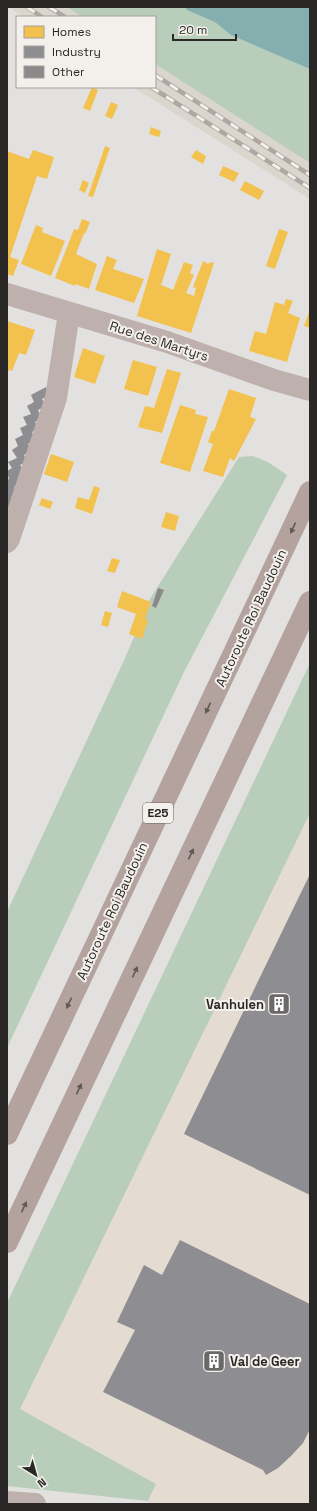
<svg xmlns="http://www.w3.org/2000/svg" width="317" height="1511" font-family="'Space Grotesk',sans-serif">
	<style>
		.built { fill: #dad5cd }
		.industrial { fill: #e4dcd0 }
		.green { fill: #b9cdbb }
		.water { fill: #85afaf }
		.homes { fill: #f2c14e }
		.industry { fill: #8d8d92 }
		.building { fill: #8b8989 }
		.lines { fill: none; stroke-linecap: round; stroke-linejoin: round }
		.minor { stroke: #beb0ac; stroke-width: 22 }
		.highway { stroke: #b3a29e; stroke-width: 22 }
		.rail-casing { stroke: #aea7a4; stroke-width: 4.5 }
		.rail { stroke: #f3efea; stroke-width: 3; stroke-dasharray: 9; stroke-linecap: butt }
		.oneway { fill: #615956 }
		.labels { text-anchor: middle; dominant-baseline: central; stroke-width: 4; stroke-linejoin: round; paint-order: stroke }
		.shield { fill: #f3efea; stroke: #666461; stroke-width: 1 }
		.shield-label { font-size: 12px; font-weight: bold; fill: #2a2826 }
		.street-label { font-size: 13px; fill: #2a2826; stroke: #f3efea }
		.poi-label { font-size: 13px; font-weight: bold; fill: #2a2826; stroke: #f3efea; text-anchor: end }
	</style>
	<rect width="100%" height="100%" fill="#e3e1df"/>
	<!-- built -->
	<path class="built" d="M 8,7 L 67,7 L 82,17 L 24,17 Z
		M 155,64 L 310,163 L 310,199 L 133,87 L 155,87 Z"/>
	<!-- industrial -->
	<path class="industrial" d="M 310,813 L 310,1504 L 148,1504 L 156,1484 L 20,1409 Z"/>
	<!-- green -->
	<path class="green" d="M 67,7 L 310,7 L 310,163 L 155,64 L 155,17 L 82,17 Z
		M 253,456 L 268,462 L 287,475 L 183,674 L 7,1048 L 7,912 L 126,656 L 150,599 L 239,457 Z
		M 310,663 L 310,813 L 20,1409 L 156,1484 L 148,1501 L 7,1486 L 7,1303 Z"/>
	<!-- water -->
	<path class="water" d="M 185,7 L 310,7 L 310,69 L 231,35 L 215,22 L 187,10 Z"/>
	<!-- homes -->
	<path class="homes" d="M 92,87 L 98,90 L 90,111 L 83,108 Z
		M 111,102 L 118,105 L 112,119 L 105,116 Z
		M 151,127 L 161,131 L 159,137 L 149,134 Z
		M 105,146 L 110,148 L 93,197 L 88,196 Z
		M 33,150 L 54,157 L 47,179 L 37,176 L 10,257 L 19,260 L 13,276 L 7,274 L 7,151 L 29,159 Z
		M 196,150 L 206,156 L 203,164 L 191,157 Z
		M 223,166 L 239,173 L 234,182 L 219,175 Z
		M 83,180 L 89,183 L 85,193 L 79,190 Z
		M 245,181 L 264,191 L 259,200 L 240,190 Z
		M 82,219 L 90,222 L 85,234 L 84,233 L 76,254 L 97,264 L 89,289 L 75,284 L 75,286 L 55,278 L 74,229 L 78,230 Z
		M 36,225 L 43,228 L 42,232 L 65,241 L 51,276 L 21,264 Z
		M 279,229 L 288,232 L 275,269 L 266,266 Z
		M 157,249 L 171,254 L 161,285 L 173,290 L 184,262 L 193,265 L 190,273 L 194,275 L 186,293 L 194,296 L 196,288 L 193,287 L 203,261 L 208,264 L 211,262 L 214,263 L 191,333 L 137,316 Z
		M 107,256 L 117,260 L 113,269 L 144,279 L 134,303 L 95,290 Z
		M 286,299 L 293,301 L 288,313 L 300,318 L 287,362 L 249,351 L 255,331 L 266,334 L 275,302 L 284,305 Z
		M 310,309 L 310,328 L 304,326 Z
		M 7,321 L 35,330 L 26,355 L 19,353 L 12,371 L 9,370 L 7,374 Z
		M 83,348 L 105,356 L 95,384 L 74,377 Z
		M 133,360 L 157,367 L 148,396 L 124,389 Z
		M 167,369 L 181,373 L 162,433 L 138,427 L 145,406 L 154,408 Z
		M 229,389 L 256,398 L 250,417 L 256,419 L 234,461 L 230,458 L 223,477 L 203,471 L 213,444 L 208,442 L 212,431 L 214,431 Z
		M 180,405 L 196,410 L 195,414 L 208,417 L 190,472 L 160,463 Z
		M 51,454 L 74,462 L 67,482 L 44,474 Z
		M 94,486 L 100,488 L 92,514 L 75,508 L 78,497 L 89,500 Z
		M 42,498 L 53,502 L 50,509 L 39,505 Z
		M 166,512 L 179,516 L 175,531 L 161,527 Z
		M 112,558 L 120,560 L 115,573 L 107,571 Z
		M 122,591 L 151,602 L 145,619 L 148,620 L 142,639 L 129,634 L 136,614 L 117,607 Z
		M 105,611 L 112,613 L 108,627 L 101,625 Z"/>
	<!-- industry -->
	<path class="industry" d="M 46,387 L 50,395 L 42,399 L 46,406 L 38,410 L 42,418 L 35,422 L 38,428 L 32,432 L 35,440 L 28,444 L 32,451 L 24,455 L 27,462 L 20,465 L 25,473 L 18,477 L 21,483 L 14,487 L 18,494 L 11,497 L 14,505 L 7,508 L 11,515 L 7,517 L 7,480 L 9,479 L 7,471 L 12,468 L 8,462 L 17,458 L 12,450 L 18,446 L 15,439 L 23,435 L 20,428 L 27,425 L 23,417 L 31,414 L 27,406 L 34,402 L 31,395 Z
		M 310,874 L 310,1195 L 184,1134 Z
		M 180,1240 L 310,1304 L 310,1429 L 303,1443 L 291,1456 L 278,1468 L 266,1475 L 263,1470 L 103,1392 L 135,1330 L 117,1322 L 144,1265 L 162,1275 Z"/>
	<!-- building -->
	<path class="building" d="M 158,588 L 164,590 L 156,608 L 152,606 Z"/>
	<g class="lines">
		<!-- minor -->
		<path class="minor" d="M 7,294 L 167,342 L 274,380 L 310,390
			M 7,542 L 9,539 L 56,398 L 69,313
			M 7,1502 L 35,1504"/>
		<!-- highway -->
		<path class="highway" d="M 7,1134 L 310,492
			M 7,1242 L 310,602"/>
		<!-- rail casing -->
		<g class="rail-casing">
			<path id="rail" d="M 27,7 L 42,17
				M 49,7 L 65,17
				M 155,75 L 310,175
				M 151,87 L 310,188"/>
		</g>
		<!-- rail -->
		<use href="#rail" class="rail"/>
	</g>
	<!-- one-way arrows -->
	<defs><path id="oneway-solid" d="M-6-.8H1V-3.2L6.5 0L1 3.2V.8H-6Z"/></defs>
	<g class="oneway">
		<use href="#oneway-solid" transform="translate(293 528) rotate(115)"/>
		<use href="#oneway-solid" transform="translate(208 708) rotate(115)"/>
		<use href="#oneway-solid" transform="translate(191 854) rotate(-65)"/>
		<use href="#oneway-solid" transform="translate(135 972) rotate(-65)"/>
		<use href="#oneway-solid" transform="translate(69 1003) rotate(115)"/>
		<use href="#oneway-solid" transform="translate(79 1089) rotate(-65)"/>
		<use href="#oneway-solid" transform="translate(24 1207) rotate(-65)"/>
	</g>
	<!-- icons -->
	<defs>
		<g id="building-square" transform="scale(1.15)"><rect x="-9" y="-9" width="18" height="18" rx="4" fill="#6b6967" stroke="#f3efea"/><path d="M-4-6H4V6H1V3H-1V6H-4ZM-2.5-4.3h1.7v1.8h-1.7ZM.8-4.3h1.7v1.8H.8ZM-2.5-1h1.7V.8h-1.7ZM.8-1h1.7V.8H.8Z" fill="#fff"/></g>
	</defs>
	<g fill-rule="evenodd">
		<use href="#building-square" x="279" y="1004"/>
		<use href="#building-square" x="214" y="1361"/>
	</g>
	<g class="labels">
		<!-- shield labels -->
		<rect class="shield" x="143" y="803" width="30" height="20" rx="3"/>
		<g class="shield-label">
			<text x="158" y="813">E25</text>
		</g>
		<!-- street labels -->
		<g class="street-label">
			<text transform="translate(159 341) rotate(18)">Rue des Martyrs</text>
			<text transform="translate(251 618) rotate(-65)">Autoroute Roi Baudouin</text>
			<text transform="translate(112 911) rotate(-65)">Autoroute Roi Baudouin</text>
		</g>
		<!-- poi labels -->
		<g class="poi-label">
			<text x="264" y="1004">Vanhulen</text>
			<text x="230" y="1361" text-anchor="start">Val de Geer</text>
		</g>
	</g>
	<!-- border -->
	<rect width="317" height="1511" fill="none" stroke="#2a2826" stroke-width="16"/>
	<!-- legend -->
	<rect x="16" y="16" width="140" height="72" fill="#f3efea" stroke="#a39f9c"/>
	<rect x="24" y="26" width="20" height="12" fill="#f2c14e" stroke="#a39f9c"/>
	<text x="52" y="36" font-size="12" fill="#2a2826">Homes</text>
	<rect x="24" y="46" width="20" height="12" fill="#8d8d92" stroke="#a39f9c"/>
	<text x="52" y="56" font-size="12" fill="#2a2826">Industry</text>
	<rect x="24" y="66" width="20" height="12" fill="#8b8989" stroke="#a39f9c"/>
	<text x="52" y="76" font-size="12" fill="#2a2826">Other</text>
	<!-- north arrow -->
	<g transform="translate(36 1475) rotate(143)" stroke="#f3efea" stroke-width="3" paint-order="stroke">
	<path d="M0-3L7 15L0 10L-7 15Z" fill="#2a2826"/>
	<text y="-6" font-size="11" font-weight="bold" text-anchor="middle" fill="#2a2826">N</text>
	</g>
	<!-- scale -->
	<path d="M173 34v6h63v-6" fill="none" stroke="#2a2826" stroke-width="2"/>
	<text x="179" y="34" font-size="12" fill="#2a2826" stroke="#f3efea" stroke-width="3" paint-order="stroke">20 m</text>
</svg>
